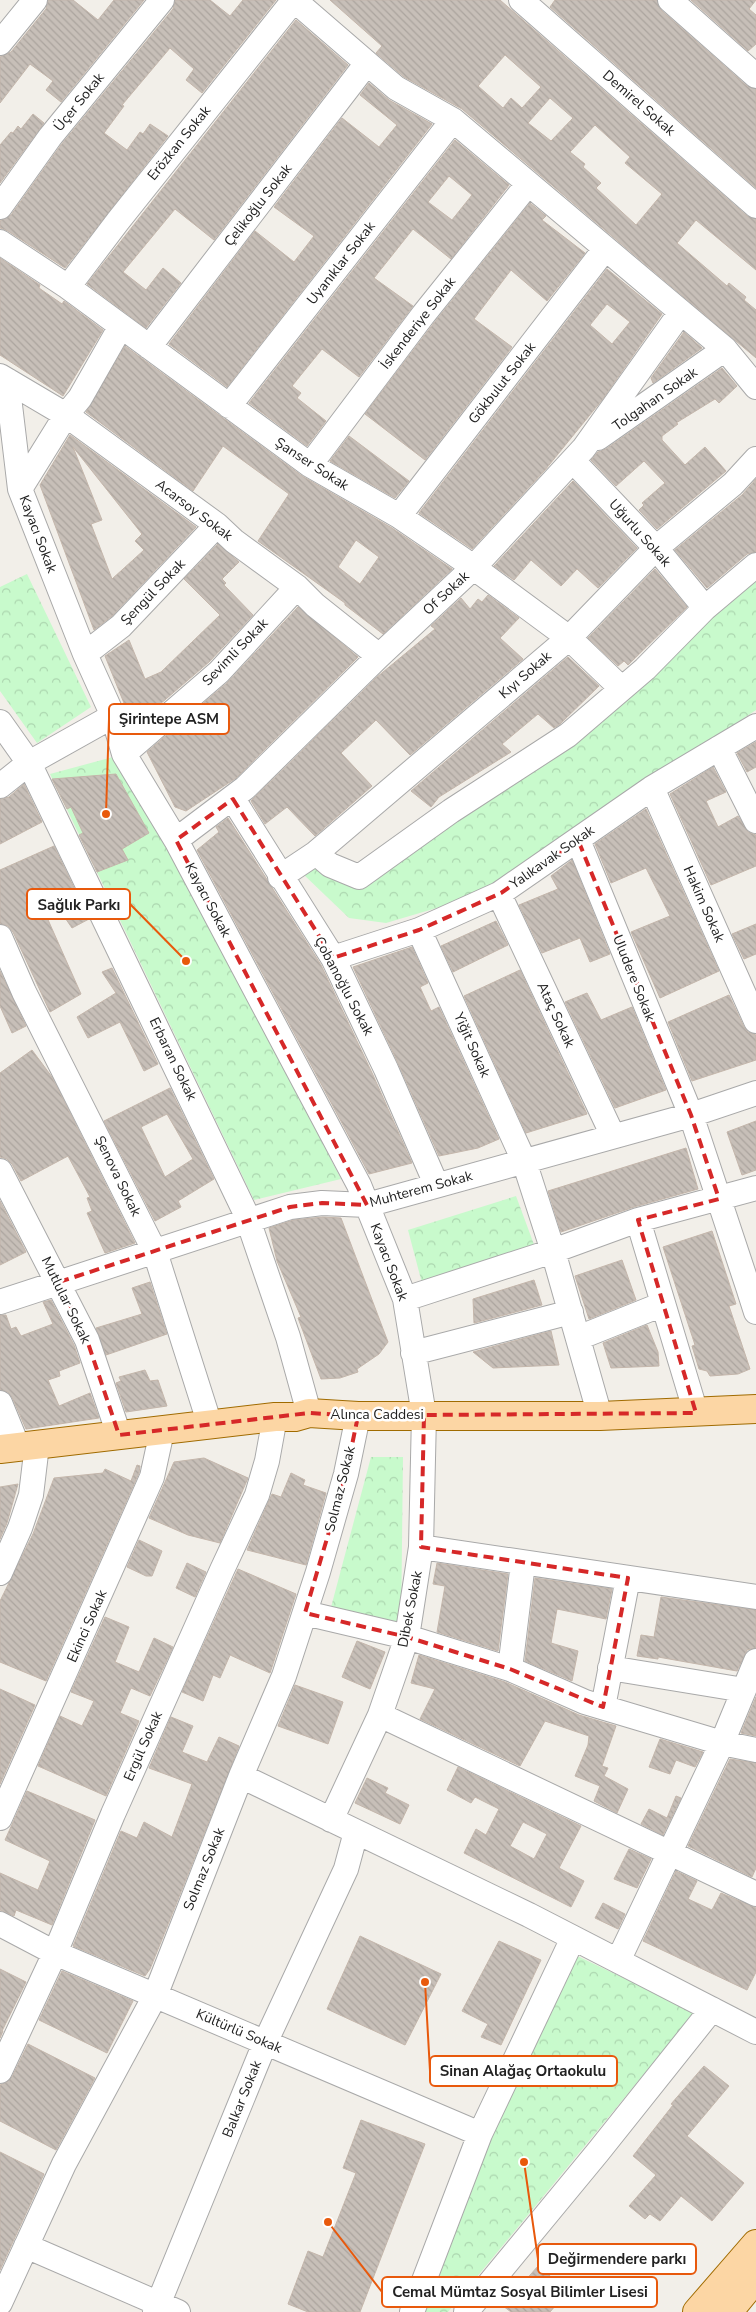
<svg xmlns="http://www.w3.org/2000/svg" width="756" height="2312" font-family="'Nunito Sans',sans-serif">
	<style>
		.park { fill: url(#park-crowns) }
		.building { fill: url(#building-back-hatch); stroke: #c4b6ab; fill-rule: evenodd }
		.lines { fill: none; stroke-linecap: round; stroke-linejoin: round }
		.minor-casing { stroke: #a9a9a9; stroke-width: 26 }
		.major-casing { stroke: #a06b00; stroke-width: 30 }
		.minor { stroke: #fff; stroke-width: 24 }
		.major { stroke: #fcd6a4; stroke-width: 28 }
		.marked { fill: none; stroke: #d62828; stroke-width: 4; stroke-dasharray: 10 6; stroke-linejoin: round }
		.labels { text-anchor: middle; dominant-baseline: central; stroke-width: 5; stroke-linejoin: round; paint-order: stroke }
		.street-label { font-size: 14px; fill: #222; stroke: #fff }
		.leader { fill: none; stroke: #e8590c; stroke-width: 2 }
		.callout-dot { fill: #e8590c; stroke: #fff; stroke-width: 2 }
		.callout { fill: #fff; stroke: #e8590c; stroke-width: 2 }
		.callout-label { font-size: 15px; text-anchor: middle; font-weight: bold; fill: #222 }
	</style>
	<defs>
		<pattern id="park-crowns" width="20" height="18" patternUnits="userSpaceOnUse" patternTransform="scale(1.25)"><rect width="20" height="18" fill="#c8facc"/><path d="M2 6a3 3 0 1 1 6 0M12 15a3 3 0 1 1 6 0" fill="none" stroke="#acd6af"/></pattern>
		<pattern id="building-back-hatch" width="6" height="6" patternUnits="userSpaceOnUse" patternTransform="scale(1.25)"><rect width="6" height="6" fill="#c7bfb8"/><path d="M-1 5l2 2M0 0l6 6M5-1l2 2" fill="none" stroke="#aba49e"/></pattern>
	</defs>
	<rect width="100%" height="100%" fill="#f2efe9"/>
	<!-- park -->
	<path class="park" d="M 756,565 L 756,710 L 609,808 L 510,879 L 440,907 L 386,923 L 349,918 L 303,874 L 317,864 L 355,882 L 481,792 Z
		M 27,574 L 91,707 L 37,743 L 0,691 L 0,587 Z
		M 124,754 L 341,1179 L 254,1200 L 50,774 Z
		M 516,1196 L 536,1250 L 423,1287 L 408,1230 Z
		M 371,1457 L 403,1457 L 401,1628 L 330,1611 Z
		M 571,1953 L 695,2012 L 448,2312 L 410,2312 Z"/>
	<!-- building -->
	<path class="building" d="M 48,0 L 73,0 L 98,20 L 114,0 L 144,0 L 61,102 L 46,90 L 53,81 L 30,64 L 0,103 L 0,57 L 11,52 L 46,9 Z
		M 175,0 L 210,0 L 230,16 L 243,0 L 276,0 L 202,93 L 186,80 L 194,69 L 170,48 L 122,105 L 124,106 L 104,133 L 127,150 L 140,132 L 143,134 L 150,124 L 168,136 L 65,268 L 8,231 L 0,228 L 0,221 L 11,215 L 61,145 L 173,9 Z
		M 330,0 L 500,0 L 747,216 L 756,219 L 756,270 L 696,220 L 677,243 L 727,286 L 729,283 L 746,297 L 744,300 L 756,310 L 756,358 L 462,109 L 404,77 L 376,53 L 382,46 ZM 505,55 L 541,87 L 522,108 L 511,98 L 503,108 L 478,86 ZM 550,98 L 573,118 L 551,141 L 528,123 ZM 595,125 L 630,157 L 625,163 L 662,194 L 636,225 L 596,188 L 601,183 L 583,167 L 585,164 L 570,152 Z
		M 555,0 L 657,0 L 661,10 L 747,86 L 756,89 L 756,188 L 550,7 Z
		M 691,0 L 756,0 L 749,9 L 756,15 L 756,44 L 748,51 Z
		M 296,20 L 348,65 L 214,240 L 175,209 L 123,272 L 146,290 L 163,268 L 181,283 L 146,328 L 87,284 Z
		M 369,83 L 389,100 L 432,124 L 227,387 L 169,344 L 255,231 L 294,262 L 314,236 L 274,207 L 342,118 L 379,147 L 397,125 L 360,95 Z
		M 33,114 L 44,123 L 0,183 L 0,145 L 11,132 L 13,133 L 18,126 L 21,129 Z
		M 455,140 L 509,185 L 451,259 L 413,229 L 374,278 L 413,306 L 359,377 L 322,349 L 292,386 L 301,393 L 297,398 L 326,421 L 307,446 L 249,403 ZM 449,176 L 472,195 L 452,220 L 428,202 Z
		M 530,203 L 546,216 L 542,220 L 585,253 L 547,301 L 511,270 L 474,319 L 512,347 L 425,460 L 365,414 L 434,323 Z
		M 0,258 L 40,285 L 39,288 L 62,304 L 64,301 L 103,330 L 63,396 L 0,355 Z
		M 607,269 L 662,314 L 602,400 L 545,470 L 472,549 L 419,513 ZM 607,304 L 630,322 L 612,344 L 590,325 Z
		M 684,332 L 702,348 L 653,383 L 651,378 Z
		M 125,346 L 302,476 L 392,528 L 452,569 L 383,634 L 345,605 L 345,603 L 258,541 L 289,494 L 223,446 L 193,491 L 86,412 ZM 356,540 L 379,557 L 360,584 L 338,567 Z
		M 722,368 L 737,386 L 719,403 L 715,399 L 676,423 L 678,424 L 662,436 L 662,440 L 685,465 L 705,447 L 726,471 L 657,529 L 639,510 L 644,505 L 642,503 L 665,483 L 644,461 L 616,486 L 591,460 L 598,452 L 606,449 Z
		M 70,435 L 196,527 L 112,616 L 94,630 L 40,485 ZM 73,447 L 142,534 L 135,541 L 144,550 L 112,579 L 91,524 L 102,520 Z
		M 349,436 L 409,481 L 395,498 L 330,461 Z
		M 756,479 L 756,552 L 747,554 L 707,588 L 675,550 L 742,495 Z
		M 573,481 L 637,548 L 598,588 L 577,569 L 561,586 L 531,560 L 514,580 L 494,566 Z
		M 218,544 L 239,562 L 222,579 L 226,583 L 224,585 L 253,615 L 209,662 L 145,717 L 132,723 L 105,656 L 129,640 L 145,679 L 161,672 L 220,615 L 184,579 Z
		M 655,569 L 687,607 L 628,665 L 624,661 L 618,666 L 588,638 Z
		M 488,595 L 519,618 L 500,638 L 523,659 L 410,755 L 376,720 L 341,753 L 372,786 L 315,836 L 287,807 L 265,824 L 251,801 L 377,677 L 435,629 L 431,626 L 461,598 L 470,609 L 478,599 L 482,602 Z
		M 298,607 L 358,657 L 236,778 L 186,811 L 175,807 L 147,752 L 228,682 Z
		M 568,657 L 599,686 L 560,724 L 554,728 L 538,714 L 502,744 L 511,752 L 439,797 L 431,807 L 411,791 Z
		M 756,742 L 756,767 L 747,772 L 737,753 Z
		M 713,767 L 726,792 L 706,801 L 718,827 L 738,816 L 748,832 L 756,835 L 756,866 L 711,885 L 670,794 Z
		M 116,774 L 149,833 L 122,849 L 128,860 L 97,872 L 79,835 L 83,833 L 71,807 L 67,809 L 52,779 Z
		M 24,784 L 42,822 L 0,844 L 0,799 L 9,797 Z
		M 646,809 L 719,971 L 660,998 L 631,932 L 670,916 L 646,868 L 611,883 L 595,844 Z
		M 228,818 L 321,965 L 373,1075 L 412,1163 L 369,1174 L 197,850 L 219,832 L 216,827 Z
		M 54,846 L 89,919 L 72,928 L 46,890 L 37,895 L 81,994 L 50,1012 L 13,932 L 8,926 L 0,924 L 0,870 Z
		M 572,860 L 610,954 L 590,962 L 580,938 L 542,953 L 519,905 L 558,889 L 551,876 Z
		M 496,921 L 508,945 L 453,972 L 441,946 Z
		M 756,924 L 756,954 L 744,959 L 732,934 Z
		M 412,947 L 428,983 L 420,987 L 431,1011 L 439,1007 L 499,1139 L 478,1148 L 439,1156 L 398,1063 L 353,967 Z
		M 112,968 L 158,1064 L 144,1071 L 120,1022 L 88,1038 L 77,1017 L 116,993 L 102,972 Z
		M 520,970 L 587,1114 L 526,1133 L 464,996 Z
		M 0,971 L 26,1026 L 12,1033 L 0,1006 Z
		M 587,993 L 601,1020 L 632,1007 L 666,1090 L 615,1108 L 565,1002 Z
		M 729,995 L 744,1027 L 748,1032 L 756,1035 L 756,1060 L 692,1081 L 668,1022 Z
		M 32,1050 L 52,1077 L 135,1243 L 105,1253 L 87,1213 L 92,1211 L 87,1198 L 90,1197 L 68,1156 L 21,1181 L 12,1164 L 7,1159 L 0,1157 L 0,1073 Z
		M 170,1088 L 214,1179 L 178,1201 L 181,1207 L 155,1221 L 104,1121 ZM 167,1114 L 193,1159 L 165,1177 L 141,1127 Z
		M 756,1121 L 756,1170 L 742,1175 L 727,1132 Z
		M 686,1148 L 698,1189 L 634,1207 L 561,1232 L 548,1191 Z
		M 0,1201 L 26,1252 L 0,1265 Z
		M 323,1217 L 341,1218 L 388,1342 L 379,1354 L 357,1369 L 358,1372 L 340,1378 L 321,1379 L 298,1318 L 301,1317 L 277,1261 L 269,1228 L 293,1220 Z
		M 712,1231 L 736,1304 L 729,1306 L 750,1369 L 738,1374 L 710,1376 L 707,1371 L 699,1369 L 692,1346 L 695,1345 L 663,1247 Z
		M 622,1260 L 636,1300 L 589,1319 L 575,1276 Z
		M 534,1280 L 542,1305 L 474,1323 L 473,1299 Z
		M 150,1282 L 167,1334 L 106,1355 L 96,1328 L 142,1314 L 132,1288 Z
		M 51,1300 L 74,1345 L 80,1363 L 59,1371 L 60,1376 L 48,1380 L 59,1406 L 90,1393 L 99,1418 L 26,1429 L 12,1397 L 8,1392 L 0,1390 L 0,1315 L 6,1315 L 11,1329 L 16,1327 L 21,1336 L 53,1324 L 43,1302 Z
		M 647,1325 L 658,1352 L 659,1366 L 611,1368 L 603,1343 Z
		M 551,1331 L 559,1365 L 493,1368 L 473,1352 Z
		M 145,1370 L 150,1381 L 158,1380 L 167,1406 L 126,1412 L 116,1383 L 121,1381 L 119,1377 Z
		M 204,1458 L 248,1478 L 220,1543 L 188,1535 L 149,1518 L 174,1462 Z
		M 137,1465 L 140,1466 L 139,1473 L 46,1681 L 0,1662 L 0,1601 L 33,1534 L 54,1478 L 103,1473 L 105,1469 L 131,1481 Z
		M 291,1473 L 305,1480 L 303,1485 L 326,1493 L 306,1565 L 247,1550 L 272,1494 L 281,1497 Z
		M 18,1484 L 7,1523 L 0,1539 L 0,1487 Z
		M 139,1540 L 162,1551 L 152,1576 L 146,1576 L 127,1567 Z
		M 187,1563 L 206,1572 L 195,1597 L 176,1588 Z
		M 437,1563 L 508,1574 L 498,1651 L 437,1632 L 445,1586 L 433,1584 Z
		M 238,1569 L 296,1594 L 270,1673 L 230,1655 L 220,1678 L 213,1675 L 203,1701 L 182,1692 Z
		M 535,1578 L 612,1589 L 606,1619 L 557,1609 L 551,1643 L 578,1651 L 572,1681 L 525,1661 Z
		M 661,1597 L 756,1610 L 756,1648 L 747,1650 L 737,1671 L 658,1657 L 658,1659 L 637,1656 L 641,1635 L 654,1637 Z
		M 105,1617 L 129,1627 L 115,1662 L 139,1672 L 154,1638 L 173,1647 L 150,1696 L 131,1688 L 120,1713 L 139,1721 L 106,1796 L 38,1766 L 60,1716 L 82,1726 L 94,1701 L 71,1692 Z
		M 357,1641 L 385,1652 L 370,1689 L 342,1677 Z
		M 419,1655 L 505,1682 L 579,1715 L 616,1726 L 602,1766 L 608,1768 L 604,1776 L 628,1789 L 617,1813 L 594,1801 L 600,1786 L 575,1776 L 588,1745 L 589,1736 L 545,1721 L 520,1766 L 420,1719 L 435,1689 L 411,1683 Z
		M 295,1685 L 343,1702 L 328,1744 L 278,1726 Z
		M 0,1689 L 35,1705 L 0,1784 Z
		M 756,1697 L 756,1736 L 741,1733 Z
		M 171,1717 L 193,1726 L 182,1752 L 207,1762 L 219,1737 L 239,1746 L 167,1927 L 150,1969 L 145,1976 L 73,1946 L 121,1831 L 137,1838 L 144,1822 L 172,1837 L 192,1784 L 149,1768 Z
		M 660,1739 L 703,1752 L 695,1767 L 676,1760 L 670,1774 L 649,1767 Z
		M 730,1759 L 756,1763 L 756,1868 L 752,1877 L 688,1846 Z
		M 458,1767 L 581,1826 L 559,1868 L 584,1881 L 571,1907 L 464,1853 L 476,1829 L 486,1835 L 499,1809 L 475,1797 L 471,1803 L 447,1790 ZM 523,1822 L 547,1834 L 534,1859 L 510,1846 Z
		M 367,1778 L 388,1788 L 385,1793 L 409,1805 L 400,1824 L 355,1803 Z
		M 27,1791 L 95,1820 L 52,1925 L 16,1910 L 14,1916 L 0,1910 L 0,1873 L 38,1890 L 50,1861 L 5,1840 Z
		M 676,1796 L 681,1798 L 663,1835 L 641,1824 L 649,1809 L 667,1818 Z
		M 629,1849 L 651,1859 L 637,1888 L 614,1879 Z
		M 676,1871 L 697,1881 L 688,1899 L 712,1910 L 721,1893 L 756,1908 L 756,1972 L 747,1990 L 643,1941 Z
		M 603,1903 L 625,1914 L 618,1929 L 595,1918 Z
		M 360,1936 L 441,1974 L 405,2045 L 327,2009 Z
		M 499,1941 L 541,1960 L 501,2045 L 481,2037 L 488,2024 L 462,2011 Z
		M 0,1969 L 26,1982 L 2,2031 L 3,2031 L 0,2038 Z
		M 62,1971 L 133,2001 L 107,2053 L 39,2020 Z
		M 28,2044 L 95,2078 L 56,2150 L 0,2121 L 0,2085 L 7,2082 L 12,2077 Z
		M 704,2066 L 729,2086 L 687,2136 L 744,2183 L 712,2221 L 681,2196 L 660,2221 L 650,2214 L 645,2219 L 629,2206 L 656,2175 L 633,2156 L 673,2105 L 671,2104 Z
		M 361,2120 L 425,2144 L 360,2312 L 308,2312 L 288,2304 L 308,2251 L 323,2257 L 356,2173 L 343,2168 Z
		M 0,2152 L 44,2174 L 0,2270 Z
		M 538,2266 L 568,2291 L 550,2312 L 511,2312 L 503,2306 Z"/>
	<g class="lines">
		<!-- minor casing -->
		<g class="minor-casing">
			<path id="minor" d="M 294,0 L 396,88 L 453,120 L 725,349 L 756,387
				M 521,0 L 756,206
				M 670,0 L 756,76
				M 0,43 L 35,0
				M 0,207 L 50,137 L 162,0
				M 0,242 L 68,287 L 310,465 L 399,516 L 462,559 L 569,638 L 621,688
				M 68,287 L 118,221 L 294,0
				M 149,347 L 367,63
				M 0,376 L 66,415 L 217,525 L 234,541 L 297,587 L 315,605 L 379,656
				M 7,380 L 20,489 L 85,654 L 113,716 L 124,754 L 176,840 L 359,1185 L 405,1299 L 424,1415 L 421,1547 L 407,1637 L 380,1715 L 331,1820
				M 229,406 L 453,120
				M 598,438 L 725,349
				M 573,461 L 656,548 L 705,608
				M 310,465 L 423,315 L 528,184
				M 20,489 L 66,415 L 80,398 L 121,326
				M 399,516 L 605,249
				M 85,654 L 121,626 L 217,525
				M 0,722 L 29,763 L 246,1214 L 288,1337 L 309,1413
				M 719,748 L 756,821
				M 124,754 L 219,672 L 297,587
				M 0,786 L 29,763 L 113,716
				M 652,788 L 756,1021
				M 233,799 L 333,958 L 386,1069 L 436,1184
				M 176,840 L 245,788 L 379,656 L 473,568 L 584,448 L 681,312
				M 578,840 L 691,1115 L 749,1290
				M 316,853 L 330,865 L 359,877 L 451,811 L 568,735 L 645,669 L 705,608 L 756,565
				M 280,877 L 316,853 L 569,638 L 656,548 L 733,484 L 756,459
				M 499,894 L 613,1136
				M 419,930 L 524,1161 L 553,1251 L 600,1416
				M 0,937 L 24,992 L 155,1252 L 210,1425
				M 333,958 L 419,930 L 499,894 L 652,788 L 756,726
				M 0,1171 L 87,1340 L 119,1435
				M 638,1220 L 696,1413
				M 756,1288 L 749,1290 L 756,1312
				M 405,1299 L 553,1251 L 638,1220 L 756,1188
				M 0,1302 L 290,1207 L 322,1203 L 367,1205 L 691,1115 L 756,1093
				M 578,1338 L 663,1304
				M 413,1353 L 571,1312
				M 0,1403 L 18,1447
				M 421,1547 L 756,1597
				M 0,1573 L 20,1528 L 31,1495 L 37,1445
				M 305,1613 L 407,1637 L 510,1669 L 585,1702 L 722,1743 L 756,1750
				M 610,1668 L 744,1690
				M 510,1669 L 523,1563
				M 603,1707 L 628,1578
				M 380,1715 L 756,1894
				M 241,1776 L 529,1915 L 756,2032
				M 0,1818 L 152,1477 L 162,1431
				M 0,1924 L 55,1953 L 480,2134
				M 618,1961 L 722,1743 L 756,1661
				M 0,2071 L 55,1953 L 113,1814 L 222,1570 L 257,1495 L 267,1461 L 275,1417
				M 26,2246 L 178,2312
				M 0,2303 L 64,2164 L 155,1996 L 241,1776 L 284,1676 L 318,1572 L 346,1474 L 358,1416
				M 155,2312 L 265,2043 L 346,1869 L 356,1832
				M 412,2312 L 480,2134 L 573,1938
				M 466,2312 L 598,2152 L 712,2009"/>
		</g>
		<!-- major casing -->
		<g class="major-casing">
			<path id="major" d="M 0,1449 L 275,1417 L 295,1417 L 309,1413 L 358,1416 L 600,1416 L 756,1409
				M 697,2312 L 756,2244
				M 728,2312 L 756,2278"/>
		</g>
		<!-- minor -->
		<use href="#minor" class="minor"/>
		<!-- major -->
		<use href="#major" class="major"/>
	</g>
	<!-- marked area -->
	<path class="marked" d="M 233,799 L 333,958 L 419,930 L 501,893 L 578,840 L 691,1115 L 719,1199 L 638,1220 L 696,1413 L 424,1415 L 421,1547 L 628,1578 L 603,1707 L 510,1669 L 407,1637 L 305,1613 L 346,1474 L 358,1416 L 309,1413 L 119,1435 L 87,1340 L 59,1282 L 290,1207 L 322,1203 L 367,1205 L 176,840 Z"/>
	<g class="labels">
		<!-- street labels -->
		<g class="street-label">
			<text transform="translate(79 102) rotate(-51)">Üçer Sokak</text>
			<text transform="translate(639 103) rotate(41)">Demirel Sokak</text>
			<text transform="translate(179 143) rotate(-51)">Erözkan Sokak</text>
			<text transform="translate(258 205) rotate(-52)">Çelikoğlu Sokak</text>
			<text transform="translate(341 263) rotate(-52)">Uyanıklar Sokak</text>
			<text transform="translate(418 323) rotate(-52)">İskenderiye Sokak</text>
			<text transform="translate(502 383) rotate(-52)">Gökbulut Sokak</text>
			<text transform="translate(655 399) rotate(-35)">Tolgahan Sokak</text>
			<text transform="translate(312 464) rotate(33)">Şanser Sokak</text>
			<text transform="translate(194 510) rotate(37)">Acarsoy Sokak</text>
			<text transform="translate(640 533) rotate(48)">Uğurlu Sokak</text>
			<text transform="translate(38 534) rotate(69)">Kayacı Sokak</text>
			<text transform="translate(153 592) rotate(-46)">Şengül Sokak</text>
			<text transform="translate(446 593) rotate(-43)">Of Sokak</text>
			<text transform="translate(235 652) rotate(-46)">Sevimli Sokak</text>
			<text transform="translate(525 675) rotate(-41)">Kıyı Sokak</text>
			<text transform="translate(552 857) rotate(-35)">Yalıkavak Sokak</text>
			<text transform="translate(208 900) rotate(62)">Kayacı Sokak</text>
			<text transform="translate(704 904) rotate(66)">Hakim Sokak</text>
			<text transform="translate(634 978) rotate(68)">Uludere Sokak</text>
			<text transform="translate(344 986) rotate(62)">Çobanoğlu Sokak</text>
			<text transform="translate(556 1015) rotate(65)">Ataç Sokak</text>
			<text transform="translate(472 1045) rotate(66)">Yiğit Sokak</text>
			<text transform="translate(173 1059) rotate(64)">Erbaran Sokak</text>
			<text transform="translate(118 1176) rotate(64)">Şenova Sokak</text>
			<text transform="translate(421 1189) rotate(-15)">Muhterem Sokak</text>
			<text transform="translate(389 1262) rotate(69)">Kayacı Sokak</text>
			<text transform="translate(66 1300) rotate(64)">Mutlular Sokak</text>
			<text x="377" y="1414">Alınca Caddesi</text>
			<text transform="translate(340 1489) rotate(-76)">Solmaz Sokak</text>
			<text transform="translate(410 1609) rotate(-79)">Dibek Sokak</text>
			<text transform="translate(87 1626) rotate(-66)">Ekinci Sokak</text>
			<text transform="translate(143 1746) rotate(-66)">Ergül Sokak</text>
			<text transform="translate(204 1869) rotate(-68)">Solmaz Sokak</text>
			<text transform="translate(239 2031) rotate(23)">Kültürlü Sokak</text>
			<text transform="translate(242 2099) rotate(-68)">Balkar Sokak</text>
		</g>
	</g>
	<!-- callouts -->
	<path class="leader" d="M106 814L109 719M186 961L130 904M425 1982L430 2071M524 2162L538 2259M328 2222L382 2292"/>
	<g class="callout-dot">
		<circle cx="106" cy="814" r="5"/>
		<circle cx="186" cy="961" r="5"/>
		<circle cx="425" cy="1982" r="5"/>
		<circle cx="524" cy="2162" r="5"/>
		<circle cx="328" cy="2222" r="5"/>
	</g>
	<g class="callout">
		<rect x="109" y="704" width="120" height="30" rx="5"/>
		<rect x="27" y="889" width="103" height="30" rx="5"/>
		<rect x="430" y="2056" width="187" height="30" rx="5"/>
		<rect x="538" y="2244" width="158" height="30" rx="5"/>
		<rect x="382" y="2277" width="275" height="30" rx="5"/>
	</g>
	<g class="callout-label">
		<text x="169" y="724">Şirintepe ASM</text>
		<text x="79" y="910">Sağlık Parkı</text>
		<text x="523" y="2076">Sinan Alağaç Ortaokulu</text>
		<text x="617" y="2264">Değirmendere parkı</text>
		<text x="520" y="2297">Cemal Mümtaz Sosyal Bilimler Lisesi</text>
	</g>
</svg>
